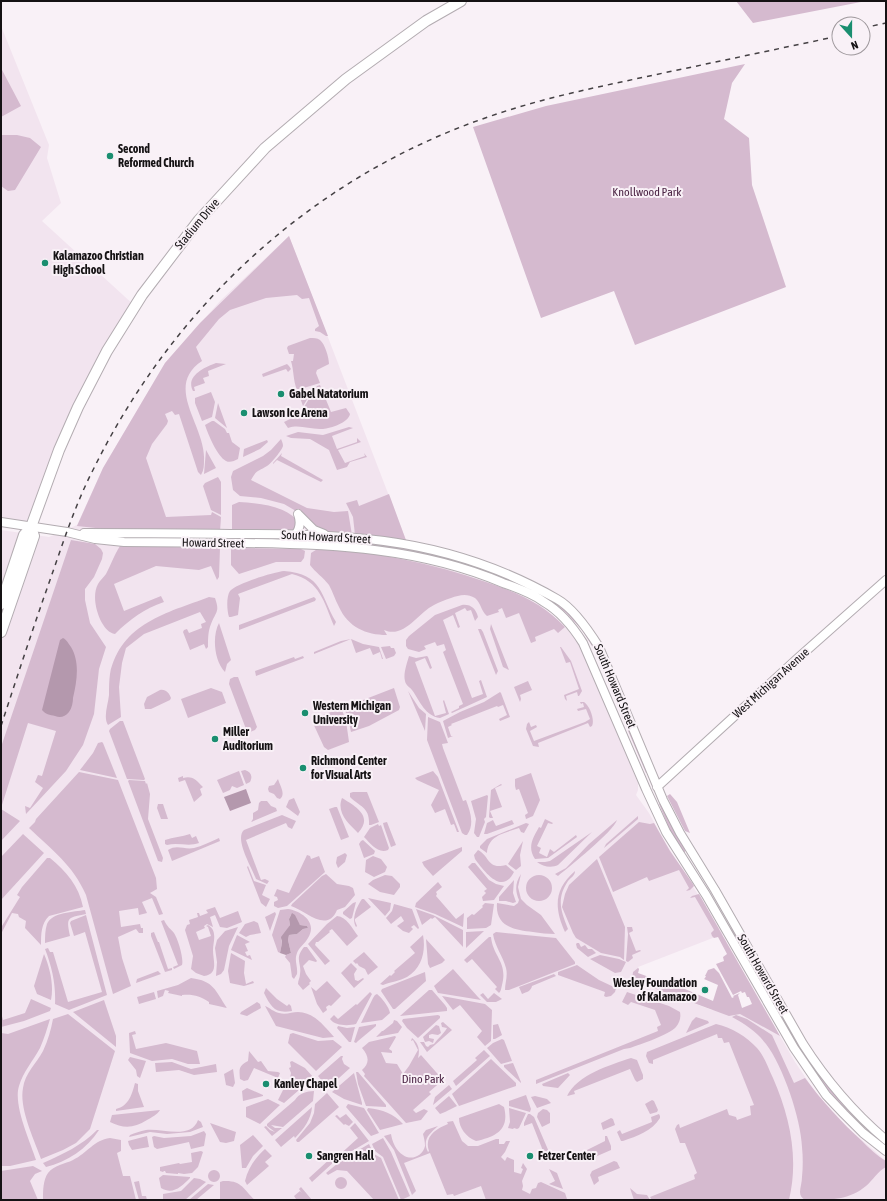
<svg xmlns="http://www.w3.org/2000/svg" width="887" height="1201" font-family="'Asap Condensed',sans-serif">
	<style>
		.built { fill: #f2e4ef }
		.green { fill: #d5bacf }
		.water { fill: #b498ad }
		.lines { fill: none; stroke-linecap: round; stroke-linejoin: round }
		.minor-casing { stroke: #b3acb1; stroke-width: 10 }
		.major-casing { stroke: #b3acb1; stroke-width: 12 }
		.minor { stroke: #fff; stroke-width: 8 }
		.major { stroke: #fff; stroke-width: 10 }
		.rail { stroke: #454144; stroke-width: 1.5; stroke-dasharray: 5 5; stroke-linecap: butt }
		.poi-dot { fill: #1a8e70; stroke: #f9f1f7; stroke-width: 1.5 }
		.labels { text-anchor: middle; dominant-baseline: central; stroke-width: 4; stroke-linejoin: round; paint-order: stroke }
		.poi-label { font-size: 12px; font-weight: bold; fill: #151214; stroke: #f9f1f7; text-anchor: start }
		.park-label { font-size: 12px; fill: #4b2444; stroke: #f9f1f7 }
		.street-label { font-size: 12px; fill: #151214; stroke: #f9f1f7 }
	</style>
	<rect width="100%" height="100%" fill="#f9f1f7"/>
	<!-- built -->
	<path class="built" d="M 1,26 L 49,145 L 47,158 L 61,203 L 42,221 L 135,306 L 107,351 L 31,527 L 1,522 Z
		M 289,236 L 406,540 L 410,560 L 447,569 L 498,586 L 515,593 L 540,605 L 559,621 L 570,632 L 580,646 L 591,670 L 638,783 L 638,790 L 636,795 L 649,813 L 666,844 L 723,934 L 638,967 L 639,969 L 638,973 L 639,983 L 712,1010 L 745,1012 L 762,1005 L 795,1062 L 816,1093 L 848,1128 L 886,1161 L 886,1200 L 1,1200 L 1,530 L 49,537 L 77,525 L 103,468 L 165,363 L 221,300 Z"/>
	<!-- green -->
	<path class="green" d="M 736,1 L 866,1 L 753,23 Z
		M 745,64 L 732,83 L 724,119 L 749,138 L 752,185 L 786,287 L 635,345 L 614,291 L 541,318 L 473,127 L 546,106 Z
		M 1,68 L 21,106 L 1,117 Z
		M 1,135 L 17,135 L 30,138 L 41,147 L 15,190 L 8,191 L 1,186 Z
		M 289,236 L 328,336 L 326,336 L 320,332 L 315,331 L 315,329 L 319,326 L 309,298 L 302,299 L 297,295 L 266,298 L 230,310 L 219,319 L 196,347 L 202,361 C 163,387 206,426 204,460 C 204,465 204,470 201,475 L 198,472 L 179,414 L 175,415 L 172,411 L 165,414 L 168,421 L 167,424 L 152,444 L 146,458 L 166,517 L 211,515 L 212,512 L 221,517 L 220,532 L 114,530 L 77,526 L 103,468 L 165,363 L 200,323 Z
		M 310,338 C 314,338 317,338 320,340 C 325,344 329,358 329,364 L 317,370 L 316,373 L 320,383 L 297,390 C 293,380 294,371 291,361 L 293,361 L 294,354 L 289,354 L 287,348 L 288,346 Z
		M 216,363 L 226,364 L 208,371 L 209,376 L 203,378 L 205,383 L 194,387 L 195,391 L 193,391 C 185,376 205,367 216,363 Z
		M 287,364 L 289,366 L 291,369 L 288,372 L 286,369 L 263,377 L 262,374 Z
		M 320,385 L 331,412 L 346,408 L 350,414 C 348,423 331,428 323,429 C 310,430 300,424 288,428 L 284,422 L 302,413 L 304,407 L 317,386 Z
		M 314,388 L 303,406 L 298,392 Z
		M 211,392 L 215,402 L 212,417 L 202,421 L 195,403 L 195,398 Z
		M 218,403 L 227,428 L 215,418 Z
		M 212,421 L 214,421 L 225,429 L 227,433 L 229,433 L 232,442 L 240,448 L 238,459 C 234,461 230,463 226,461 C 217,456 208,434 205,425 Z
		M 349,427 L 353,428 L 332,436 L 337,449 L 357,442 L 357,438 L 361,442 L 338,450 L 345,463 L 365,456 L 364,453 L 367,457 L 350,462 L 347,467 L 337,470 L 329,450 L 310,439 L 291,438 L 286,436 L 298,432 L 323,435 Z
		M 281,439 C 282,441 283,444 283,446 C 282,450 271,464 267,466 C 259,471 256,470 251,480 L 307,508 L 334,512 L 348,511 L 352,535 L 320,531 L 301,514 L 284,504 L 261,498 L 240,496 L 233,490 L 231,477 L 233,471 L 263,456 L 271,450 Z
		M 267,440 L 268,442 L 260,449 L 243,457 L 244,449 Z
		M 206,450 L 216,468 L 204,474 Z
		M 282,453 L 281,456 L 323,480 L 321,482 L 277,460 L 273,464 L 273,463 Z
		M 218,477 L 221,482 L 221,515 L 211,510 L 203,486 L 205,483 Z
		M 389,494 L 407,543 L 355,535 L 353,517 L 346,503 L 357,500 L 359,506 Z
		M 239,502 C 257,503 282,505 296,519 L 297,522 L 295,531 L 232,532 L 232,505 Z
		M 173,537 L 321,539 L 373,543 L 410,549 L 445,557 L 492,572 L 534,589 L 558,603 L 573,616 L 592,640 L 648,771 L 646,773 L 620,712 L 597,654 L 582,630 L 566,613 L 550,601 L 405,551 L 119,538 L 161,539 Z
		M 71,540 L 95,544 L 101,549 L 103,553 L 102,559 L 94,577 L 85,589 L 85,600 L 90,623 L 106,647 L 99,669 L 94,714 L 83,745 L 66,771 L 26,814 L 25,806 L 30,808 L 43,788 L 35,782 L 38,775 L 42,776 L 56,731 L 28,723 L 1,808 L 1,747 Z
		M 120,546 L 220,548 L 219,577 L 217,580 L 211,566 L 199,570 L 156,566 L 114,584 L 124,611 L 161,596 L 164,602 C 144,609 130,619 115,634 C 109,633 105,628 102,623 C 96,612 92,595 98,584 C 100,580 104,577 106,574 C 111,565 114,555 120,546 Z
		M 231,548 L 301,549 L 305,551 L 304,558 L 301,562 L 276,562 L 239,574 L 231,565 Z
		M 319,548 C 376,552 432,563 486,582 C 516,592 543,603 565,627 L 558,633 L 554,629 L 535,637 L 536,641 L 531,643 L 519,613 L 506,618 L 502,608 L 498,610 L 499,612 L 487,616 C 481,611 481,603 475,598 C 467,593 459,595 451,598 C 445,600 439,602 434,605 C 418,613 404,639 384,630 L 387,635 C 366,635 348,627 339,607 C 335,600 333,592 329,585 C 323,577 315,572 310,565 L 311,553 Z
		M 284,571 C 323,574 320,595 336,622 L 334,626 C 324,602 320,581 292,574 L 238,594 L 240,598 L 238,615 L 231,617 L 229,617 C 227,611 226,597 230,591 C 235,584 274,572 284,571 Z
		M 209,597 L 215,598 C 220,612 216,611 211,624 C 208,631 208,639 208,647 L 206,649 L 204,644 L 190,650 L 183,632 L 184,630 L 187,629 L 189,633 L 202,628 L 201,624 L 206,622 L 200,612 L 144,634 L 126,648 L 122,663 L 119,687 L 121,717 L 108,725 C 103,717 108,705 109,695 C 109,688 109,681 110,674 C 121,623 167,613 209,597 Z
		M 314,597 L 316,599 L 315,601 L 239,630 L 239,625 Z
		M 462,605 C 471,604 476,609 478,617 L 475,621 L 471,610 L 467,611 L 465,608 L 455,613 L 460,627 L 458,628 L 453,615 L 443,620 L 472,698 L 483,694 L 479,681 L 481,680 L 487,697 L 452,713 L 451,712 L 459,708 L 459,706 L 463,704 L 443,652 L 446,650 L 444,644 L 437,646 L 435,642 L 424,646 L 426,649 L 419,652 L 408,649 L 406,646 L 406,640 L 409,636 L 435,615 Z
		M 219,623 L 231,660 L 227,664 L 225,672 C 214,661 212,636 219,623 Z
		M 491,624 L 509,670 L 503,667 L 490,629 Z
		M 478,629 L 481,629 L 483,632 L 498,671 L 496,675 Z
		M 351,639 L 363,644 L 379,647 L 383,659 L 382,659 L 380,652 L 373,655 L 370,648 L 356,653 L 351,639 L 314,654 L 314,652 L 341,641 Z
		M 390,646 L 391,648 L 394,648 L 396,653 L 394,656 L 386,659 L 381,647 Z
		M 560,647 L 561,647 L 571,661 L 582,691 L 579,696 L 578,696 L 577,692 L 566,696 L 567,701 L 565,699 L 564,695 L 579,689 L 570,662 L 566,663 Z
		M 303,656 L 304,658 L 256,676 L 255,671 L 294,657 L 295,659 Z
		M 409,656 L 416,658 L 427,656 L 428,657 L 432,668 L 430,669 L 425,658 L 415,662 L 435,716 L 446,713 L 443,701 L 444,700 L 449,714 L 440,718 C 425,716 420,701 412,690 C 410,687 406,686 405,681 C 403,674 407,663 409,656 Z
		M 234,677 L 238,677 L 257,727 L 255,730 L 250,732 L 246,729 L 229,684 L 230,679 Z
		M 528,681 L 532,690 L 520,695 L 521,699 L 520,702 L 514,687 Z
		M 211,688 L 222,692 L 226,703 L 188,718 L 181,699 Z
		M 394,688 L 400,707 L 399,710 L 369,726 L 351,732 L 348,718 L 344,708 L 345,707 Z
		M 160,690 C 166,689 169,693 171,698 L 170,700 L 151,709 L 145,709 L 144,704 L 147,697 Z
		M 408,691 L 419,708 L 426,714 L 425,731 Z
		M 500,692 L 501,693 L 510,717 L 500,721 L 499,719 L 507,715 L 503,705 L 498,707 L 497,706 L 451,724 L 452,725 L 448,727 L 451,736 L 453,736 L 448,738 L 443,721 L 460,712 L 484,702 Z
		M 580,702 L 584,702 C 590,706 595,720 592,726 L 590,727 L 588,723 L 538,743 L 539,747 L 533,746 L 526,729 L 527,724 L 529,722 L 531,727 L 536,725 L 537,727 L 530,731 L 534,741 L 585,722 L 590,719 L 586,709 L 578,711 L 577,709 L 584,707 L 583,703 L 581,704 Z
		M 339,709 L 342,710 L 346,721 L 349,742 L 328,750 L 324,747 L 312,721 L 315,718 Z
		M 428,717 L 440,722 L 448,743 L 442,744 L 443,748 L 463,801 L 466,800 C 470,811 475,824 467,835 L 465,835 L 462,833 L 427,740 Z
		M 120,721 L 123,721 L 145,779 L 144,780 L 127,779 L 109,731 L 110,729 Z
		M 102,742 L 103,743 L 117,778 L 80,770 L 93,753 L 98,743 Z
		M 245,770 C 251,772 253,776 250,782 L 246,784 L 241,771 Z
		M 239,771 L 244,785 L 237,788 L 232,786 L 230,790 L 223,793 L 217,780 Z
		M 433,771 L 438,777 L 459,832 L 457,832 L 454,824 L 451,825 L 445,809 L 435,813 L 431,805 L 439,790 L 417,780 L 415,778 Z
		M 79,772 L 118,780 L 156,878 L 157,889 L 150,893 L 156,897 L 163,914 L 159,915 L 152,898 L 142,902 L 147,913 L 139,915 L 138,908 L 119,911 L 121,927 L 140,924 L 141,928 L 143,928 L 143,933 L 139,933 L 136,929 L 118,937 L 122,958 L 131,986 L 113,994 L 86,895 C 73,865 52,850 29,828 L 35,822 L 36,819 Z
		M 531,773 L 540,800 L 533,816 L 526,819 L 525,815 L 528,813 L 519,789 L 516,790 L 515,786 L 515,779 Z
		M 183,776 L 183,778 C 193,775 197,781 203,787 L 200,789 L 202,795 L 194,802 L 185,780 L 179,782 L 178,778 Z
		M 278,779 C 280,786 286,794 280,799 L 277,798 L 274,794 L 269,792 L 268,789 L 269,786 L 274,785 Z
		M 129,780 L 145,781 L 146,784 L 147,783 L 150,794 L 148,819 L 163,858 L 162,862 L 158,861 L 128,781 Z
		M 501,784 L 502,785 L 495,788 L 502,807 L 490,811 L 493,818 L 490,818 L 489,817 L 491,790 Z
		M 353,792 L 367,792 L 379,822 L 371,825 L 369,825 C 370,807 360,807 350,797 L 350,793 Z
		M 670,794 L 677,802 L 690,833 L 685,831 L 667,796 Z
		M 487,795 L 488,796 L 486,817 L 484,819 L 485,822 L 479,837 L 477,837 L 474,833 L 476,819 L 471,801 Z
		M 294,798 L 300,812 L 298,816 L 286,807 L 289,800 Z
		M 342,798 C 355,806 374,816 358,833 C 349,824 336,813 342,798 Z
		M 261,801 L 267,801 L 271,806 L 276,808 L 277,811 L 251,822 L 253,819 L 253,813 L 258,810 L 259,803 Z
		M 660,803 L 685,850 L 685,852 L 683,852 L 671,833 L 659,804 Z
		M 158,804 L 163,804 L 168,819 L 161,819 L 157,808 Z
		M 335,807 L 337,807 L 349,837 L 341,840 L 329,809 Z
		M 1,809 L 20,821 L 1,841 Z
		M 282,815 L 296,821 L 292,829 L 288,827 L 286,823 L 246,840 L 261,880 L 265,879 L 269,881 L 267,884 L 256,879 C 252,868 234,839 244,830 Z
		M 638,816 L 638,819 L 604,848 L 606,844 Z
		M 545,819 L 553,823 L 552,824 L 548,823 L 537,846 L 541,848 L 539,853 L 547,857 L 550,849 L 554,852 L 576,835 L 577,837 L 548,858 L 535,859 C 527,847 533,838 539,827 L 541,828 Z
		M 493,820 L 496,826 L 512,820 L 514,824 L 487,834 L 484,834 L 487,823 Z
		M 617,820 C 613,832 570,866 558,876 L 555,874 L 566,868 L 589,844 Z
		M 387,822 L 396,845 L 391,847 L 384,827 L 383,823 Z
		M 639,822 L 650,824 L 654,823 L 670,851 L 693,884 L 694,886 L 690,890 L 686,891 L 689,888 L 679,870 L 649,881 L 647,877 L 613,892 L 599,857 Z
		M 526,823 L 529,824 L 524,833 L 521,832 L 519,828 C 505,833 488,835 487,853 L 480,848 L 480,846 L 487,839 Z
		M 378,824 L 379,826 L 381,825 L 389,848 L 388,850 C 378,854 371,844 364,837 L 370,828 Z
		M 592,832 L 558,865 C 552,868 543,867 537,862 L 545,862 L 550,861 Z
		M 23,834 L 44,853 L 1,900 L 1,857 Z
		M 190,834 L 192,838 L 196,836 L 199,843 C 188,847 178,842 167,845 L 165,844 L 165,840 C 173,837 182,837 190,834 Z
		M 219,838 L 220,841 L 172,861 L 168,850 C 177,844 184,850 194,848 C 202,846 210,842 219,838 Z
		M 363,840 L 375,851 L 374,854 L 364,858 L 359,844 L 361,841 Z
		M 523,841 L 520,855 L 521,866 L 516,870 L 508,864 Z
		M 462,847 L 462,851 L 433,876 L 424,866 L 422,862 Z
		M 478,850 C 490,856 487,870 506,865 L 514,872 C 502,896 484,871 475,859 L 474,855 Z
		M 345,853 L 347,855 L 345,862 L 338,868 L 336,863 L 337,857 Z
		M 307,855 L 310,856 L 311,859 L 319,856 L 325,872 L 287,906 L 278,908 L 274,906 L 274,902 L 278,900 L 277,897 L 274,896 L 277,889 L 289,893 Z
		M 373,856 L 381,859 L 387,867 L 385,872 L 374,877 L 365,872 L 366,860 Z
		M 47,858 L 50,858 C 66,871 79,886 83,907 L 49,916 C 41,924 41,934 41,945 L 25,928 L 26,921 L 19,917 L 18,914 L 12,913 L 1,934 L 2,926 L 20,897 L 17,895 L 22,887 Z
		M 597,859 L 625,927 L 624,960 L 620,957 L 601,953 L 576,938 L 573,933 L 562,907 L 565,894 L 569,885 Z
		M 472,863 L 475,863 L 489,880 L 496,884 L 504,886 L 494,900 L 483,901 L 482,897 L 486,893 L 484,891 L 487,889 L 468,867 Z
		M 248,866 L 254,881 L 266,885 L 262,895 L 270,899 L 266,907 L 261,903 L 247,867 Z
		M 575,871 C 575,876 571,877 568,881 C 556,899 561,911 568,929 L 565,932 C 554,908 554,889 575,871 Z
		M 326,874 L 337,884 L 349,886 L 353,888 L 355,895 L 345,907 L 337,910 C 327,934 305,910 291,906 L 292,904 L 322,876 Z
		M 521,874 L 518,887 L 521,899 L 527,905 L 541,915 L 555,934 C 548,934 540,933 533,932 C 515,930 495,927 497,903 L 514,906 L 518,903 L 519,900 C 515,891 515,883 521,874 Z
		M 385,875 L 392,876 L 400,884 L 400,887 L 394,895 L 380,892 L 368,884 L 373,880 Z
		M526 888a13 13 0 1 1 26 0a13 13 0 1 1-26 0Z
		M 514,880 L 513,893 L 516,902 L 513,903 L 506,901 L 499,901 L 499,897 Z
		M 438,882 L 442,887 L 436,892 L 437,894 L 436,896 L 456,919 L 464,913 L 463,927 L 435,914 L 415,907 L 416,903 Z
		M 699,894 L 780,1036 L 740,1014 L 729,1016 L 637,982 L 632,980 L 633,972 L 638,968 L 639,969 L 638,973 L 679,988 L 681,985 L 684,984 L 683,987 L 685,989 L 713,1001 L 718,985 L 704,979 L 705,978 L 706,976 L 705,976 L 708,970 L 714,968 L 719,973 L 732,998 L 734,997 L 733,996 L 740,993 L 738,995 L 742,1008 L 752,1004 L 749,997 L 747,997 L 745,992 L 742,993 L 741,991 L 733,995 L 716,964 L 724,961 L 723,957 L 727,954 L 718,937 L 714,938 L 712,936 L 711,933 L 714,930 L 695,897 L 690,898 L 692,896 Z
		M 368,898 L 391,903 L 390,910 L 385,916 Z
		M 362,899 L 364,899 L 371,907 L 355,919 L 355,921 L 357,926 L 356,927 C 351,919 357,906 362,899 Z
		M 356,902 L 352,918 L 350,919 L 343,914 L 343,912 L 353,903 Z
		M 485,903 L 494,904 L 491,925 L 486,928 L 467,929 L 467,918 L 472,914 L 474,915 L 483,907 L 482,906 Z
		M 394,904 L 412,909 L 419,928 L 418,929 L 414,925 L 411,927 L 413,929 L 409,933 L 403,931 L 397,926 L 404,921 L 401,916 L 391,924 L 386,918 L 392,911 Z
		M 215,907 L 220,918 L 238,911 L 242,922 L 227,928 L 220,927 L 215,915 L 210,917 L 213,927 L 207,924 L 204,926 L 205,928 L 196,932 L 199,940 L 211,936 L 208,927 L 206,926 L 208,925 C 218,931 213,942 213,950 C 213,961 219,974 204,976 L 196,973 L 191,969 L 193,956 L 185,930 L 187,925 L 190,924 L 189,920 L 198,917 L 197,913 L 199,913 L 200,916 L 208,913 L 206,910 Z
		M 288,909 C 301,911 318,922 308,938 C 305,944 299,947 297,953 C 294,961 298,966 297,974 L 294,979 L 292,977 L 290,963 L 285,957 L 286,955 L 291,953 L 288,940 L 289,935 L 297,934 L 303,929 L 308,928 L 307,926 L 300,925 L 291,915 L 289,919 L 290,925 L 281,940 L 282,943 L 280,953 L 278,952 L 272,935 L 280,910 Z
		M 416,909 L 433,915 L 463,930 L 463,947 L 435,917 L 432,919 L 431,918 L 422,925 Z
		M 85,910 L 86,914 C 67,918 66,917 70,936 L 45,943 C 45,937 45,930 47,924 C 52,912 74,912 85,910 Z
		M 275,912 L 276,914 L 270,931 L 265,917 Z
		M 86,915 L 107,995 L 69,1010 L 55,1004 C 56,985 52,967 45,949 L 48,948 L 50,952 L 53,952 L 68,1002 L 102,992 L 85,932 L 74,936 L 70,923 L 71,921 Z
		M 337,916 C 347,917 352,928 358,936 L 347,946 L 332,929 L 329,931 L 330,932 L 318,942 L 316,942 L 315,945 L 330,961 L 325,965 L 308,944 L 327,924 Z
		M 164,920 C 168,928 170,928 174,933 C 178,939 184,959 182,965 L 174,969 L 173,967 L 178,965 L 161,921 Z
		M 254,921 L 258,923 L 261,933 L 250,935 L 246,937 L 239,933 L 245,924 Z
		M 238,927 L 229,946 L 224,970 L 221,974 L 216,976 L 217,962 L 215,948 L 217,940 L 225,931 Z
		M 627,927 L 632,927 L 633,931 L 629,933 L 636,951 L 640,950 L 641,951 L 632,955 L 633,958 L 628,962 L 626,961 L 628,934 Z
		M 731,927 L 816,1070 L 850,1111 L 886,1144 L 854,1119 L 822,1083 L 803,1056 L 732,933 Z
		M 484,931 L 466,948 L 466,932 Z
		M 154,932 L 158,942 L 159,942 L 168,969 L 172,968 L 172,970 L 165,972 L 151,936 L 151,933 Z
		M 496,932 L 556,938 L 575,962 L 575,964 L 509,990 L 505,990 C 505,983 508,976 506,968 C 503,956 495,947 493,934 Z
		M 237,935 L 250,942 L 245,944 L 248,951 L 245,952 L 247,956 L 250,955 L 252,960 L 231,950 Z
		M 423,935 C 426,951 422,968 407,977 C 400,981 390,982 383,985 L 380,984 L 390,975 L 391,976 L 395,972 L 394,971 L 415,953 L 410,947 Z
		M 489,937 L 491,937 C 493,957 508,962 502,985 C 501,989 501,991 499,993 L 495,989 L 497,987 L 472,959 L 467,963 L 464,960 Z
		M 426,939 L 445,960 L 442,963 L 430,968 L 428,964 Z
		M 577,943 L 579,943 L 581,947 L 585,945 L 588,949 L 592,949 L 596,953 L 588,957 L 577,948 L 576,944 Z
		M 304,947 L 307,947 L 317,961 L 316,962 L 309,960 L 303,966 L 306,974 L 311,981 L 309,983 L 310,984 L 303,990 L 298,984 C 298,980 300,978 300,974 C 302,963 294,959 304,947 Z
		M 364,952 L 378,967 L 368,975 L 365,969 L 359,966 L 357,963 L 356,964 L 353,961 Z
		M 231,953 L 245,961 L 244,973 L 246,984 L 253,981 L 254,983 L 244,986 L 230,983 L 228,971 Z
		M 44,954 C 50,968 54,985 51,1000 L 37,994 L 34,986 Z
		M 600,955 L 619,959 L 626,962 L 621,972 L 615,973 L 590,959 Z
		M 351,963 L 357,969 L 354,974 L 355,980 L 358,981 L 363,978 L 364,979 L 354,988 L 341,973 Z
		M 577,965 L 599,980 L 616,988 L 615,992 L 611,996 L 606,997 L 604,996 L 605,992 L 558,975 L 558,972 Z
		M 453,969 L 478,997 L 481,1000 L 438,993 L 434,986 Z
		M 158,971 L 161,974 L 136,983 L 137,979 Z
		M 425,972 L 426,981 L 395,1009 L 393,1009 L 381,991 L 382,989 Z
		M 554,974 L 556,976 L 532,986 C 531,991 527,992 522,994 L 519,987 Z
		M 191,978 C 214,981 215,990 227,1008 L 209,1004 L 209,1002 C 200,996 193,994 182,995 L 182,996 L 168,993 L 169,991 L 165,990 L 163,996 L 158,998 L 157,991 L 178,985 Z
		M 327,981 L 341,996 L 331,1006 L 329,1005 L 326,1007 L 327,1010 L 323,1013 L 317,1004 L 311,987 L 316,991 Z
		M 266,988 L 277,999 L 287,1006 L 289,1004 L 291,1006 L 292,1011 C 275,1014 271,1007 264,993 Z
		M 429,990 L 432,990 L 445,1005 L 447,1008 L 447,1011 L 400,1016 Z
		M 154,992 L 156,999 L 139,1004 L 137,997 Z
		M 370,992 L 372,994 L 356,1024 C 348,1026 335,1026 330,1019 L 334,1015 L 338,1019 L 356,1004 L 357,1005 Z
		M 627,992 L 669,1006 L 680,1012 C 681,1017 680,1022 676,1027 C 669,1035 641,1044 630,1048 L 624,1049 L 536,1084 L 536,1080 L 658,1031 L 657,1027 L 661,1025 L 655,1010 L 631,1002 L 628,1005 L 622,1002 Z
		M 483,993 L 488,999 L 494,993 L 502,999 L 496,1002 L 487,1002 L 480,995 Z
		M 377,994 C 382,998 389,1007 390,1013 L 382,1020 L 361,1023 L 373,998 L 375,995 Z
		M 442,996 L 485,1004 L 492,1010 L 491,1041 L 485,1046 L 477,1037 L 482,1031 L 460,1005 L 453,1010 Z
		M 31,999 L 51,1008 L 50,1011 L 24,1021 L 1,1027 L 1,1012 L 3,1020 L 25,1013 Z
		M 104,1000 L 116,1036 L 116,1047 L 73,1012 Z
		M 257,1002 L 260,1004 L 261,1008 L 247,1016 L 240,1014 L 241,1012 Z
		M 265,1006 C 270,1008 274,1012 279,1013 C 286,1015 292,1012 298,1012 C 314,1012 325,1027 334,1037 L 323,1038 L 276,1026 Z
		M 68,1014 L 115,1051 L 90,1129 L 76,1143 L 63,1150 L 41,1159 C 34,1139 19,1109 23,1088 C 25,1073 36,1064 43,1051 C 48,1040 51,1030 53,1019 Z
		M 438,1015 L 440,1016 L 440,1018 L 418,1038 L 407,1028 L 402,1021 L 403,1019 Z
		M 736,1015 L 747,1019 L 772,1035 L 794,1083 L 805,1078 C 822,1101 841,1122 862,1141 C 869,1148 877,1156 886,1161 L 886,1167 C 878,1171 873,1180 866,1186 C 848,1201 828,1200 805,1200 C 802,1198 800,1196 800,1192 C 800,1188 802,1182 802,1177 C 803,1167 803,1157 802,1147 C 801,1119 783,1066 766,1044 C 757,1032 745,1024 732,1017 Z
		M 696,1017 L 708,1021 L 709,1023 L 686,1033 L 692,1021 Z
		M 50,1019 C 47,1029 44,1039 40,1048 C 33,1061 23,1072 19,1086 C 13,1105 30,1141 36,1160 L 10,1166 L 1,1166 L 1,1033 L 8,1034 Z
		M 394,1020 L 397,1021 L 402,1027 L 398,1033 L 376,1037 L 382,1031 L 383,1031 L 393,1023 Z
		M 443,1022 L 452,1030 L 427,1052 L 420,1042 L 424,1042 L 426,1046 L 428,1047 L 430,1045 L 434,1044 C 438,1038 443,1035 447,1028 L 442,1027 L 441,1023 Z
		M 376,1024 L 376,1026 L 358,1041 L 356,1043 L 354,1042 L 359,1027 Z
		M 498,1024 L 502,1035 L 495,1039 L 493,1039 L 493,1025 Z
		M 716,1024 C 731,1027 747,1037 757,1048 C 765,1057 768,1068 773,1078 C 790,1117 799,1158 789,1200 L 652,1200 L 650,1197 L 695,1179 L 694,1175 L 697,1173 L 685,1143 L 680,1143 L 675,1129 L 677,1125 L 679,1124 L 680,1128 L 727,1109 L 729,1115 L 736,1117 L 737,1120 L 751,1115 L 750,1106 L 754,1105 L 729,1042 L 724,1043 L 722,1038 L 718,1038 L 717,1034 L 653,1060 L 653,1064 L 649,1063 L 646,1056 L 647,1052 Z
		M 436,1025 L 439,1026 L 441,1033 L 438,1035 L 432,1034 L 429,1035 L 429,1038 L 434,1039 L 433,1043 L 429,1041 L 425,1042 L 423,1037 Z
		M 338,1026 L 347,1028 L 355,1027 L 351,1042 L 349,1042 L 337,1028 Z
		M 135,1031 L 136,1034 L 132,1035 L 136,1049 L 166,1043 L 197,1051 L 200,1064 L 188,1064 L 172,1059 L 152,1061 L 130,1053 L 129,1033 Z
		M 293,1033 L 318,1041 L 333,1040 L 342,1047 L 316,1071 L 288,1043 L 290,1034 Z
		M 395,1036 L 396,1037 L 389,1049 L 392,1051 L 392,1053 L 381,1052 L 386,1063 L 397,1064 L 403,1074 L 409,1066 L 418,1050 L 413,1040 L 411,1041 L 412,1038 C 419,1044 420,1050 418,1058 L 421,1055 L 443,1080 L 429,1092 L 431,1094 L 413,1110 L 416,1113 L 424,1109 L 428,1111 L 421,1120 L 406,1123 L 364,1076 L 365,1074 L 362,1070 C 370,1063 369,1056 362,1048 L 369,1042 Z
		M 502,1039 L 504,1040 L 512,1061 L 501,1064 L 487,1048 L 493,1043 Z
		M 484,1050 L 490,1056 L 456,1086 L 453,1081 L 477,1060 L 475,1058 Z
		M 249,1051 L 258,1062 L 261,1061 L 268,1071 L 278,1072 L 280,1073 L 278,1078 L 254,1068 L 248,1080 L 244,1081 L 240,1079 C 239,1068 239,1066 248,1061 Z
		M 341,1056 L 343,1056 L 342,1059 L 344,1064 L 350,1068 L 328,1088 L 318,1076 Z
		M 130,1057 L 146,1061 L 140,1078 L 137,1076 L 136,1070 L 128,1060 Z
		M 631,1058 L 637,1060 L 643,1075 L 643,1079 L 637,1082 L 635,1080 L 630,1069 L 574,1091 L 575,1094 L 567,1096 C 577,1075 610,1065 631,1058 Z
		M 491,1059 L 516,1083 L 516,1086 L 459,1106 L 452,1094 Z
		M 292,1061 L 305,1068 L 313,1077 L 302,1088 L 300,1082 L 290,1078 L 291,1073 L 289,1068 L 291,1067 L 290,1062 Z
		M 172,1062 L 191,1069 L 216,1064 L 217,1072 L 194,1075 L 179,1070 L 156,1072 L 155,1063 Z
		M 513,1063 L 521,1082 L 521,1083 L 504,1067 L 504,1065 Z
		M 233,1069 L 235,1083 L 233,1087 L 226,1085 L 224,1074 Z
		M 356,1072 L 358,1072 L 386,1105 L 386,1107 L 366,1106 L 358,1084 Z
		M 354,1073 L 362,1103 L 362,1105 L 344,1099 L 332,1092 Z
		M 568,1073 L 570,1075 L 558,1088 L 543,1086 L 542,1084 Z
		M 135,1083 L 138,1084 L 138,1091 L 144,1107 L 116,1111 L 116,1109 C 129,1106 132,1094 135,1083 Z
		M 286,1084 L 299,1090 L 284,1103 L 278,1100 Z
		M 449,1085 L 452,1089 L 433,1105 L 435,1097 Z
		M 247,1088 L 263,1095 L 263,1096 L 243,1101 L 242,1091 Z
		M 314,1091 L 313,1101 L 283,1127 L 271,1125 L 275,1128 L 282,1128 L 272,1136 L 264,1127 L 266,1126 L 270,1130 L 275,1132 L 267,1126 L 267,1124 L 295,1100 C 298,1094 307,1091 314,1091 Z
		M 327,1093 L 339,1107 L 299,1142 L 297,1142 L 296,1140 L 310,1123 L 314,1113 L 315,1104 Z
		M 526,1095 L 531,1109 L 530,1112 L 509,1106 L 509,1101 Z
		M 449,1096 L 457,1106 L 445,1112 L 440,1114 L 435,1108 Z
		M 535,1096 L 547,1099 L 551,1103 L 537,1108 L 531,1097 Z
		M 268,1099 L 280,1105 L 260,1124 L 246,1117 L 246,1107 Z
		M 652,1100 L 654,1101 L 658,1110 L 657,1112 L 650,1114 L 645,1104 Z
		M 348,1104 L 364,1108 L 379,1133 L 371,1136 L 346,1107 Z
		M 499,1104 L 504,1107 C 510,1130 495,1137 476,1141 C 466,1137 459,1128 459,1118 Z
		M 312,1107 C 311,1119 304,1129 295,1138 L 294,1136 L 281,1147 L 275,1140 Z
		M 368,1108 C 383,1110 393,1113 403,1124 L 380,1130 L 367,1110 Z
		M 509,1108 L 526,1113 L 519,1128 L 517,1129 L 514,1128 L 513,1129 L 508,1128 L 510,1122 Z
		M 543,1109 L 547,1110 L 550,1113 L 550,1123 L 542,1127 L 537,1117 L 538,1113 Z
		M 160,1110 C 157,1115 152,1117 147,1120 C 134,1128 124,1129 110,1122 L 112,1115 Z
		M 346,1114 L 353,1122 L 349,1126 L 345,1124 L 344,1125 L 335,1116 L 337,1115 L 340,1118 Z
		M 528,1114 L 530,1114 L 534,1117 L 552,1159 L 547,1161 L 532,1123 L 524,1126 L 524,1123 Z
		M 659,1114 L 660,1116 L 660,1118 C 652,1131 637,1136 623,1141 L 621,1141 L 617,1132 L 620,1130 L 622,1134 L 652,1122 L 651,1117 Z
		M 611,1118 L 613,1119 L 615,1125 L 603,1130 L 601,1123 Z
		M 198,1120 L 201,1122 L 203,1127 L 190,1132 L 167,1134 L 150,1132 L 129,1137 L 130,1135 C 135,1133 140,1131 146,1130 C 162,1128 191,1140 198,1120 Z
		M 453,1121 L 462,1141 L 468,1146 L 478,1146 L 496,1139 L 499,1139 L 499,1144 L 504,1144 L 506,1141 L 510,1141 L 505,1152 L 501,1157 L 505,1161 L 507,1157 L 514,1160 L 514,1172 L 521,1174 L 523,1169 L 521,1168 L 523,1163 L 527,1169 L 522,1181 L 523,1186 L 522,1190 L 530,1194 L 532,1189 L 536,1188 L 538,1183 L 541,1182 L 563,1192 L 565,1193 L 567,1199 L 565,1200 L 486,1200 L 481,1186 L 454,1196 L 453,1194 L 447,1195 L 430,1153 L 404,1163 L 416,1191 L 412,1195 L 394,1150 L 384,1136 L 391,1134 C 392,1141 396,1151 403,1155 C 411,1161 423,1156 425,1146 C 425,1142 424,1138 423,1134 L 426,1130 L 438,1126 C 429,1134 422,1140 428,1152 L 429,1151 C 424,1137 435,1129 448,1124 L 447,1122 Z
		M 210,1123 L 236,1132 L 234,1141 L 226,1143 L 220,1142 Z
		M 355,1123 L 369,1141 L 335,1161 L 312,1182 L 309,1178 L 331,1158 L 332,1158 L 334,1157 L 336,1158 L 358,1138 L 350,1128 Z
		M 97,1130 L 99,1130 C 87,1149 67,1162 46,1167 L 43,1163 C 63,1154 81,1146 97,1130 Z
		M 204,1131 L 206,1134 L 204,1146 L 191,1149 L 189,1142 L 157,1149 L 154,1147 L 152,1137 L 154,1136 L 164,1138 L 191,1136 Z
		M 253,1135 L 263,1146 L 253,1156 L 246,1168 L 242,1168 L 240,1145 Z
		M 147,1136 L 149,1147 L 132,1150 L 129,1145 L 128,1141 Z
		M 605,1136 L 607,1136 L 611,1146 L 611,1150 L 588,1160 L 584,1159 L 581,1154 L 583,1152 L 605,1141 Z
		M 110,1138 L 121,1140 L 121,1151 L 117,1153 L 123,1176 L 130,1176 L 136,1200 L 43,1200 C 43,1191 43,1180 48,1173 C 54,1165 65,1164 73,1160 C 87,1153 94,1140 110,1138 Z
		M 383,1138 L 391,1152 L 410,1196 L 401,1200 L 383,1157 L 375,1151 L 372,1144 Z
		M 369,1144 L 374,1154 L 381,1158 L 399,1200 L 374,1200 L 347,1171 L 337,1170 L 328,1175 L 326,1173 L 343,1159 Z
		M 265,1149 L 272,1156 L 265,1162 L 269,1166 L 247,1185 L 245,1181 C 248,1168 256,1157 265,1149 Z
		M 201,1151 L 203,1152 L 198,1167 L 192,1173 L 184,1174 L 178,1173 L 178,1174 L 166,1173 L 165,1171 L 164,1171 L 163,1172 L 160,1171 L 160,1167 L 179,1163 L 180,1164 L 192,1162 L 191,1153 Z
		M 614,1161 L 617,1162 L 620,1168 L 598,1177 L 599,1181 L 594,1185 L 590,1175 L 592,1171 Z
		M 33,1166 L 42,1171 L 35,1174 L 30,1181 L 38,1200 L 1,1200 L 1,1171 Z
		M 549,1169 L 557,1173 L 563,1189 L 549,1184 L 555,1181 Z
		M208 1176a6 6 0 1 1 12 0a6 6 0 1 1-12 0Z
		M 163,1175 L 190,1177 L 190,1178 C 181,1187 173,1195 161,1188 L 159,1178 Z
		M335 1183a6 6 0 1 1 12 0a6 6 0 1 1-12 0Z
		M 194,1178 L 200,1179 L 206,1182 L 185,1200 L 163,1200 L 163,1194 L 181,1191 Z
		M 139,1181 L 142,1196 L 146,1196 L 147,1200 L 139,1200 L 134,1182 Z
		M 223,1181 C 242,1180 243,1189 255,1200 L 220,1200 L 220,1182 Z
		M 208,1184 L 214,1185 L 196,1200 L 189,1200 Z
		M 301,1187 L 312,1200 L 296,1199 L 294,1196 L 300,1191 L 302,1193 L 299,1189 Z
		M 630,1188 L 637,1194 L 647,1195 L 650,1200 L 634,1200 Z"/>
	<!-- water -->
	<path class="water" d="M 63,638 C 67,640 68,643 71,647 C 80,662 77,681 73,698 C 73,702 72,708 69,712 C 65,717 60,718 55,716 C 50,715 45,714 42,710 L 60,640 Z
		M 246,789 L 251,803 L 230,811 L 224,797 Z
		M 292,913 L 295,915 L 300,925 L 307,926 L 308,928 L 303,929 L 297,934 L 289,935 L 288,940 L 291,953 L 286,955 L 280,953 L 282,943 L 281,937 L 290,925 L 289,919 Z"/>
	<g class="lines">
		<!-- minor casing -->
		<g class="minor-casing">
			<path id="minor" d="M 298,514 L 314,530 L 324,534
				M 1,522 L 67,532 L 95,539 L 124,542 C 164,542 205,543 245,543 C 333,544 421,548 503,583 C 517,588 532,593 544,602 C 561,612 573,627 583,643 L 646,789 L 666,832 L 706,895 L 794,1048 L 826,1095 L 844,1114 L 863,1133 L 886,1151
				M 84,533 C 133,533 181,533 230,534 C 281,534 333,534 384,541 C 444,549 505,569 557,599 C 573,608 589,631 599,647 L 663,800 L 680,833 L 715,890 L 803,1044 C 826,1080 853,1112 886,1140
				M 295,535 C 300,529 301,522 298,514
				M 657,787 L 798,658 L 886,580"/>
		</g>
		<!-- major casing -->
		<g class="major-casing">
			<path id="major" d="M 1,604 L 24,535 L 31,527 L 59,450 L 78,407 L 107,351 L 142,295 L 199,220 L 265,148 L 346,79 L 426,21 L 461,1
				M 1,632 L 34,536 L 31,527"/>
		</g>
		<!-- minor -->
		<use href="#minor" class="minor"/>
		<!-- major -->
		<use href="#major" class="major"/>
		<!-- rail -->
		<path class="rail" d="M 863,28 L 886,23
			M 1,726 C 17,677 33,628 50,580 C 63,543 75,505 93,470 C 174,305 313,177 488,117 C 542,98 598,87 654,75 C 716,62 777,49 839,36"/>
	</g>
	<!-- markers -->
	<g class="poi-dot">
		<circle cx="110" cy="156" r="4"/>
		<circle cx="45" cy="263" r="4"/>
		<circle cx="281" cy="394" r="4"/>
		<circle cx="244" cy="413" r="4"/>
		<circle cx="305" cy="713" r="4"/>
		<circle cx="215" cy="739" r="4"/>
		<circle cx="303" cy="768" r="4"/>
		<circle cx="705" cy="990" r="4"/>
		<circle cx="266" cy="1084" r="4"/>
		<circle cx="309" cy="1156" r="4"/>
		<circle cx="530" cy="1156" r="4"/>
	</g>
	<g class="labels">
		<!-- poi labels -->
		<g class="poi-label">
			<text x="118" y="149">Second<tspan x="118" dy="14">Reformed Church</tspan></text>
			<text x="53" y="256">Kalamazoo Christian<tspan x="53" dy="14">High School</tspan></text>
			<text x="289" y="394">Gabel Natatorium</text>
			<text x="252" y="413">Lawson Ice Arena</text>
			<text x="313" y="706">Western Michigan<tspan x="313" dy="14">University</tspan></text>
			<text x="223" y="732">Miller<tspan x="223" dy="14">Auditorium</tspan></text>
			<text x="311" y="761">Richmond Center<tspan x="311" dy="14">for Visual Arts</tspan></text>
			<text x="697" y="983" text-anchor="end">Wesley Foundation<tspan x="697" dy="14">of Kalamazoo</tspan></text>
			<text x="274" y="1084">Kanley Chapel</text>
			<text x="317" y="1156">Sangren Hall</text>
			<text x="538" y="1156">Fetzer Center</text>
		</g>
		<!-- park labels -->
		<g class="park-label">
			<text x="647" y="192">Knollwood Park</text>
			<text x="423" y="1079">Dino Park</text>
		</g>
		<!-- street labels -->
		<g class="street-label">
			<text transform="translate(197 224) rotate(-50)">Stadium Drive</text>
			<text transform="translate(326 537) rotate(3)">South Howard Street</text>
			<text transform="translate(213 543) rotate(1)">Howard Street</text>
			<text transform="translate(771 683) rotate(-42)">West Michigan Avenue</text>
			<text transform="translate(615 686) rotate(67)">South Howard Street</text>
			<text transform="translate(763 974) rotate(60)">South Howard Street</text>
		</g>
	</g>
	<!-- border -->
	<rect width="887" height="1201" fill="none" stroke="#151214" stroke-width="4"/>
	<!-- north arrow -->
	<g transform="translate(851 36) rotate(159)"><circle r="19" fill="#f9f1f7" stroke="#9e989c"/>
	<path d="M0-3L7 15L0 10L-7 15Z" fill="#1a8e70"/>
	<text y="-6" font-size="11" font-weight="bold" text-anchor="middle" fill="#151214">N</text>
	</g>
</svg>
